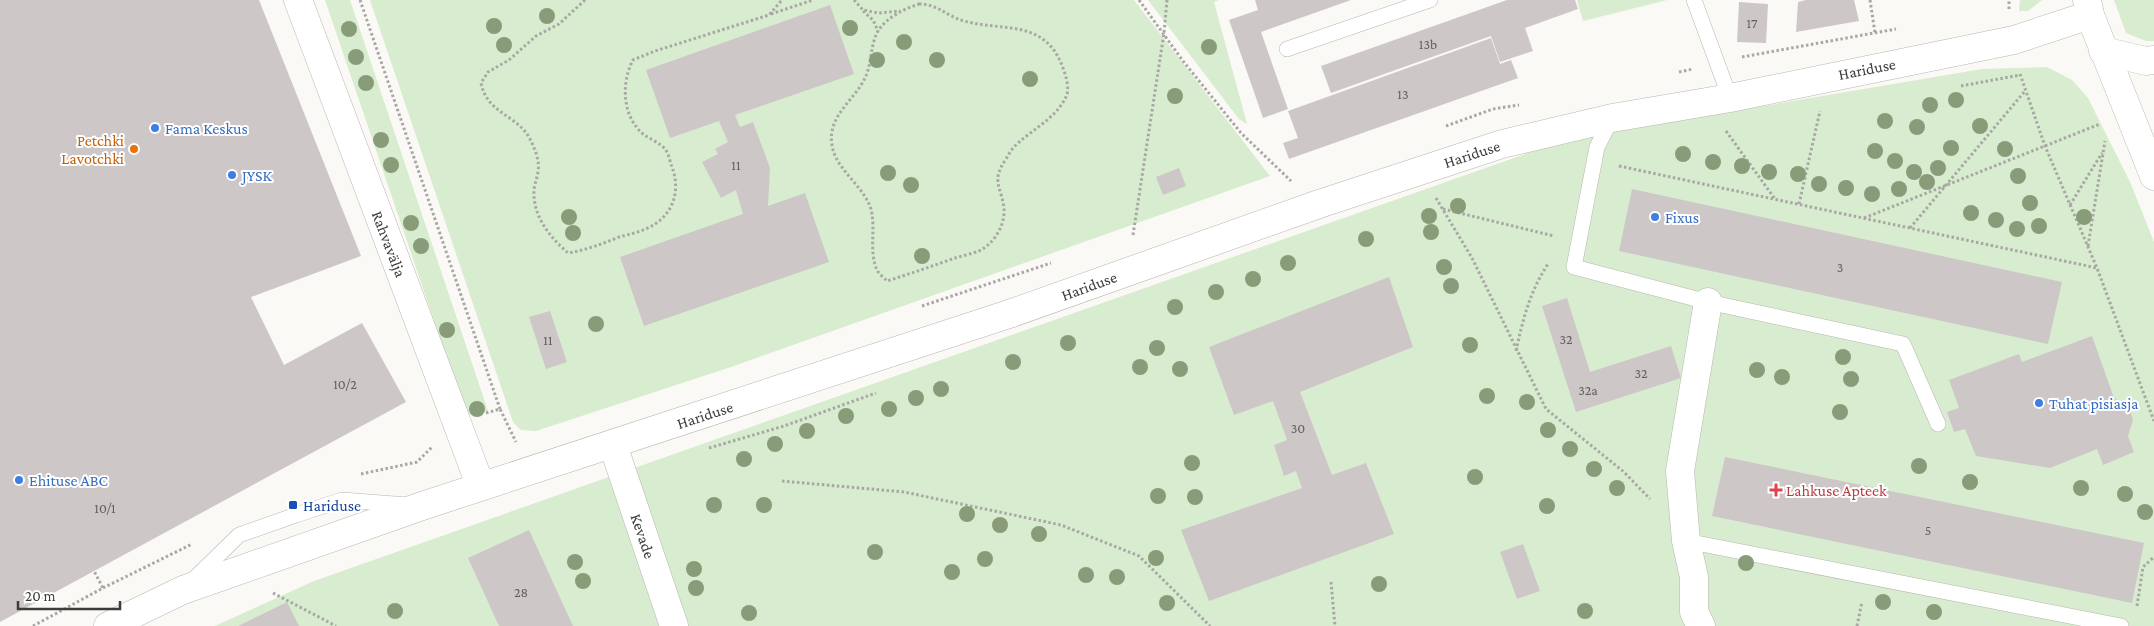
<svg xmlns="http://www.w3.org/2000/svg" width="2154" height="626" font-family="'Crimson Pro',serif">
	<style>
		.green { fill: #d8eccf }
		.building { fill: #cdc8c7 }
		.lines { fill: none; stroke-linecap: round; stroke-linejoin: round }
		.lane-casing { stroke: #b8b6b2; stroke-width: 16 }
		.street-casing { stroke: #b8b6b2; stroke-width: 29 }
		.secondary-casing { stroke: #b8b6b2; stroke-width: 29 }
		.path { stroke: #a9a7a5; stroke-width: 3; stroke-dasharray: 2.5 2.5; stroke-linecap: butt }
		.lane { stroke: #fff; stroke-width: 15 }
		.street { stroke: #fff; stroke-width: 28 }
		.secondary { stroke: #fff; stroke-width: 28 }
		.tree { fill: #889c79 }
		.shop-dot { fill: #3f7fe0; stroke: #fff; stroke-width: 2 }
		.food-dot { fill: #e8710a; stroke: #fff; stroke-width: 2 }
		.health-dot { fill: #e0444e; stroke: #fff; stroke-width: 2 }
		.transit-dot { fill: #1a4fb4; stroke: #fff; stroke-width: 2 }
		.labels { text-anchor: middle; dominant-baseline: central; stroke-width: 4; stroke-linejoin: round; paint-order: stroke }
		.number-label { font-size: 14px; fill: #615f5e }
		.street-label { font-size: 16px; fill: #3d3c3b; stroke: #fff }
		.shop-label { font-size: 16px; fill: #366cbe; stroke: #fff; text-anchor: start }
		.food-label { font-size: 16px; fill: #c56008; stroke: #fff; text-anchor: end }
		.health-label { font-size: 16px; fill: #be3a42; stroke: #fff; text-anchor: start }
		.transit-label { font-size: 16px; fill: #164399; stroke: #fff; text-anchor: start }
	</style>
	<rect width="100%" height="100%" fill="#fbf9f5"/>
	<!-- green -->
	<path class="green" d="M 325,0 L 350,0 L 488,411 L 466,415 Z
		M 370,0 L 1134,0 L 1270,176 L 731,367 L 536,431 L 521,430 L 513,422 Z
		M 1148,0 L 1219,0 L 1214,2 L 1247,124 L 1239,119 Z
		M 1577,0 L 1667,0 L 1583,21 Z
		M 2020,0 L 2042,0 L 2028,11 L 2019,11 Z
		M 2114,0 L 2154,0 L 2154,41 L 2146,41 L 2126,33 Z
		M 2047,67 L 2072,80 L 2088,98 L 2131,184 L 2154,242 L 2154,626 L 215,626 L 314,581 L 1542,148 L 1616,131 L 1982,69 Z"/>
	<!-- building -->
	<path class="building" d="M 0,0 L 259,0 L 361,256 L 251,297 L 284,365 L 362,323 L 406,402 L 0,622 Z
		M 1255,0 L 1351,0 L 1261,32 L 1288,109 L 1263,118 L 1229,20 L 1258,10 Z
		M 1507,0 L 1575,0 L 1578,9 L 1525,28 L 1533,51 L 1500,62 L 1491,36 L 1331,93 L 1321,66 Z
		M 1806,0 L 1854,0 L 1859,21 L 1796,32 L 1798,2 Z
		M 1739,2 L 1768,4 L 1766,43 L 1737,42 Z
		M 830,5 L 854,74 L 735,115 L 740,127 L 753,122 L 770,168 L 768,206 L 805,193 L 829,262 L 644,326 L 620,257 L 743,214 L 736,190 L 721,198 L 702,162 L 718,154 L 715,149 L 728,142 L 719,121 L 670,138 L 646,70 Z
		M 1491,38 L 1500,64 L 1511,60 L 1518,78 L 1289,159 L 1283,143 L 1298,138 L 1288,111 Z
		M 1179,168 L 1186,186 L 1163,195 L 1156,177 Z
		M 1632,189 L 2062,282 L 2048,344 L 1619,251 Z
		M 1389,277 L 1413,347 L 1300,392 L 1332,475 L 1366,463 L 1394,534 L 1209,601 L 1181,530 L 1302,488 L 1296,471 L 1284,476 L 1274,445 L 1287,440 L 1273,401 L 1234,415 L 1209,347 Z
		M 1567,298 L 1590,372 L 1671,346 L 1681,378 L 1576,412 L 1542,306 Z
		M 550,311 L 567,362 L 546,369 L 529,317 Z
		M 2092,336 L 2114,398 L 2129,407 L 2133,420 L 2128,436 L 2134,452 L 2103,465 L 2097,449 L 2050,468 L 1976,456 L 1965,429 L 1954,432 L 1947,412 L 1959,408 L 1949,380 L 2019,354 L 2022,362 Z
		M 1725,457 L 2144,543 L 2132,603 L 1712,516 Z
		M 529,530 L 573,626 L 499,626 L 468,558 Z
		M 1523,544 L 1540,591 L 1517,599 L 1500,552 Z
		M 287,602 L 299,626 L 238,626 Z"/>
	<g class="lines">
		<!-- lane casing -->
		<g class="lane-casing">
			<path id="lane" d="M 1694,0 L 1730,98
				M 1287,49 L 1430,0
				M 1612,118 L 1597,147 L 1574,267 L 1708,302 L 1903,344 L 1938,424
				M 1686,541 L 2121,626
				M 193,580 L 239,535 L 296,515 L 342,500 L 408,505"/>
		</g>
		<!-- street casing -->
		<g class="street-casing">
			<path id="street" d="M 298,0 L 481,487
				M 613,445 L 674,626
				M 108,626 L 183,590 L 422,506 L 1009,314 L 1319,204 L 1502,144 L 1612,118 L 1730,98 L 2014,40 L 2090,15
				M 1701,626 L 1694,612 L 1694,577 L 1686,541 L 1680,471 L 1708,302"/>
		</g>
		<!-- secondary casing -->
		<g class="secondary-casing">
			<path id="secondary" d="M 2087,0 L 2090,15 L 2154,176
				M 2103,51 L 2146,61 L 2154,60"/>
		</g>
		<!-- path -->
		<path class="path" d="M 360,0 L 500,409
			M 585,0 L 559,24 L 536,36 L 509,60 L 488,72 L 481,83 C 487,114 518,115 530,139 C 535,149 540,161 538,172 C 537,179 534,185 534,191 C 533,217 550,237 568,253 C 586,250 602,244 619,237 C 630,234 645,231 655,224 C 675,211 680,188 672,167 C 670,162 669,154 665,149 C 660,143 650,139 643,134 C 622,116 621,83 633,60 L 655,51 L 769,15 L 782,0
			M 854,0 L 863,10 L 878,13 L 900,11
			M 1139,0 L 1183,61 L 1241,133 L 1291,181
			M 1870,0 L 1875,33
			M 919,4 C 938,4 946,16 964,21 C 1003,32 1045,18 1063,68 C 1066,76 1070,89 1066,97 C 1056,118 1033,129 1017,144 C 1012,148 1009,154 1006,159 C 990,182 1002,187 1004,209 C 1005,225 995,242 981,250 C 972,254 961,256 952,259 C 930,267 909,274 887,281 C 884,278 879,274 877,270 C 868,250 877,226 870,206 C 861,184 835,168 832,145 C 827,116 854,101 865,78 C 872,64 870,45 878,31 C 887,17 904,9 919,4 Z
			M 2009,9 L 2009,0
			M 863,11 L 873,20 L 878,31
			M 771,14 L 813,0
			M 1742,57 L 1896,29
			M 1679,72 L 1693,69
			M 2020,74 L 2045,146 L 2097,268 L 2154,421
			M 1961,86 L 2020,75
			M 1446,126 L 1493,109 L 1519,105
			M 1726,131 L 1775,199
			M 1619,166 L 2097,268
			M 1436,198 L 1472,258 L 1546,409 L 1624,472 L 1650,499
			M 1799,204 L 1820,111
			M 2070,205 L 2102,153
			M 1443,209 L 1554,236
			M 1864,218 L 2100,124
			M 1910,228 L 2025,91
			M 1133,235 L 1164,33 L 1167,0
			M 2088,246 L 2105,141
			M 922,306 L 1051,263
			M 1516,351 C 1523,319 1530,291 1548,264
			M 486,413 L 500,409 L 516,442
			M 709,448 L 784,426 L 876,393
			M 361,474 L 417,462 L 432,447
			M 782,481 L 904,492 L 1061,525 L 1139,556 L 1210,626
			M 1331,582 L 1335,626
			M 103,588 L 192,544
			M 273,593 L 336,626
			M 2137,606 L 2143,567 L 2154,557
			M 33,626 L 103,588 L 94,571
			M 1857,626 L 1862,602"/>
		<!-- lane -->
		<use href="#lane" class="lane"/>
		<!-- street -->
		<use href="#street" class="street"/>
		<!-- secondary -->
		<use href="#secondary" class="secondary"/>
	</g>
	<!-- trees -->
	<g class="tree">
		<circle cx="547" cy="16" r="8"/>
		<circle cx="494" cy="26" r="8"/>
		<circle cx="850" cy="28" r="8"/>
		<circle cx="349" cy="29" r="8"/>
		<circle cx="904" cy="42" r="8"/>
		<circle cx="504" cy="45" r="8"/>
		<circle cx="1209" cy="47" r="8"/>
		<circle cx="356" cy="57" r="8"/>
		<circle cx="877" cy="60" r="8"/>
		<circle cx="937" cy="60" r="8"/>
		<circle cx="1030" cy="79" r="8"/>
		<circle cx="366" cy="83" r="8"/>
		<circle cx="1175" cy="96" r="8"/>
		<circle cx="1956" cy="100" r="8"/>
		<circle cx="1930" cy="105" r="8"/>
		<circle cx="1885" cy="121" r="8"/>
		<circle cx="1980" cy="126" r="8"/>
		<circle cx="1917" cy="127" r="8"/>
		<circle cx="381" cy="140" r="8"/>
		<circle cx="1951" cy="148" r="8"/>
		<circle cx="2005" cy="149" r="8"/>
		<circle cx="1875" cy="151" r="8"/>
		<circle cx="1683" cy="154" r="8"/>
		<circle cx="1895" cy="161" r="8"/>
		<circle cx="1713" cy="162" r="8"/>
		<circle cx="391" cy="165" r="8"/>
		<circle cx="1742" cy="166" r="8"/>
		<circle cx="1938" cy="168" r="8"/>
		<circle cx="1769" cy="172" r="8"/>
		<circle cx="1914" cy="172" r="8"/>
		<circle cx="888" cy="173" r="8"/>
		<circle cx="1798" cy="174" r="8"/>
		<circle cx="2018" cy="176" r="8"/>
		<circle cx="1927" cy="182" r="8"/>
		<circle cx="1819" cy="184" r="8"/>
		<circle cx="911" cy="185" r="8"/>
		<circle cx="1846" cy="188" r="8"/>
		<circle cx="1899" cy="189" r="8"/>
		<circle cx="1872" cy="194" r="8"/>
		<circle cx="2030" cy="203" r="8"/>
		<circle cx="1458" cy="206" r="8"/>
		<circle cx="1971" cy="213" r="8"/>
		<circle cx="1429" cy="216" r="8"/>
		<circle cx="569" cy="217" r="8"/>
		<circle cx="2084" cy="217" r="8"/>
		<circle cx="1996" cy="220" r="8"/>
		<circle cx="411" cy="223" r="8"/>
		<circle cx="2039" cy="226" r="8"/>
		<circle cx="2017" cy="229" r="8"/>
		<circle cx="1431" cy="232" r="8"/>
		<circle cx="573" cy="233" r="8"/>
		<circle cx="1366" cy="239" r="8"/>
		<circle cx="421" cy="246" r="8"/>
		<circle cx="922" cy="256" r="8"/>
		<circle cx="1288" cy="263" r="8"/>
		<circle cx="1444" cy="267" r="8"/>
		<circle cx="1253" cy="279" r="8"/>
		<circle cx="1451" cy="286" r="8"/>
		<circle cx="1216" cy="292" r="8"/>
		<circle cx="1175" cy="307" r="8"/>
		<circle cx="596" cy="324" r="8"/>
		<circle cx="447" cy="330" r="8"/>
		<circle cx="1068" cy="343" r="8"/>
		<circle cx="1470" cy="345" r="8"/>
		<circle cx="1157" cy="348" r="8"/>
		<circle cx="1843" cy="357" r="8"/>
		<circle cx="1013" cy="362" r="8"/>
		<circle cx="1140" cy="367" r="8"/>
		<circle cx="1180" cy="369" r="8"/>
		<circle cx="1757" cy="370" r="8"/>
		<circle cx="1782" cy="377" r="8"/>
		<circle cx="1851" cy="379" r="8"/>
		<circle cx="941" cy="389" r="8"/>
		<circle cx="1487" cy="396" r="8"/>
		<circle cx="916" cy="398" r="8"/>
		<circle cx="1527" cy="402" r="8"/>
		<circle cx="477" cy="409" r="8"/>
		<circle cx="889" cy="409" r="8"/>
		<circle cx="1840" cy="412" r="8"/>
		<circle cx="846" cy="416" r="8"/>
		<circle cx="1548" cy="430" r="8"/>
		<circle cx="807" cy="431" r="8"/>
		<circle cx="775" cy="444" r="8"/>
		<circle cx="1570" cy="449" r="8"/>
		<circle cx="744" cy="459" r="8"/>
		<circle cx="1192" cy="463" r="8"/>
		<circle cx="1919" cy="466" r="8"/>
		<circle cx="1594" cy="469" r="8"/>
		<circle cx="1475" cy="477" r="8"/>
		<circle cx="1970" cy="482" r="8"/>
		<circle cx="1617" cy="488" r="8"/>
		<circle cx="2081" cy="488" r="8"/>
		<circle cx="2125" cy="494" r="8"/>
		<circle cx="1158" cy="496" r="8"/>
		<circle cx="1195" cy="497" r="8"/>
		<circle cx="714" cy="505" r="8"/>
		<circle cx="764" cy="505" r="8"/>
		<circle cx="1547" cy="506" r="8"/>
		<circle cx="2145" cy="512" r="8"/>
		<circle cx="967" cy="514" r="8"/>
		<circle cx="1000" cy="525" r="8"/>
		<circle cx="1039" cy="534" r="8"/>
		<circle cx="875" cy="552" r="8"/>
		<circle cx="1156" cy="558" r="8"/>
		<circle cx="985" cy="559" r="8"/>
		<circle cx="575" cy="562" r="8"/>
		<circle cx="1746" cy="563" r="8"/>
		<circle cx="694" cy="569" r="8"/>
		<circle cx="952" cy="572" r="8"/>
		<circle cx="1086" cy="575" r="8"/>
		<circle cx="1117" cy="577" r="8"/>
		<circle cx="583" cy="581" r="8"/>
		<circle cx="1379" cy="584" r="8"/>
		<circle cx="696" cy="588" r="8"/>
		<circle cx="1883" cy="602" r="8"/>
		<circle cx="1167" cy="603" r="8"/>
		<circle cx="395" cy="611" r="8"/>
		<circle cx="1585" cy="611" r="8"/>
		<circle cx="1934" cy="612" r="8"/>
		<circle cx="749" cy="613" r="8"/>
	</g>
	<!-- markers -->
	<g class="shop-dot">
		<circle cx="155" cy="128" r="5"/>
		<circle cx="232" cy="175" r="5"/>
		<circle cx="1655" cy="217" r="5"/>
		<circle cx="2039" cy="403" r="5"/>
		<circle cx="19" cy="480" r="5"/>
	</g>
	<circle class="food-dot" cx="134" cy="149" r="5"/>
	<path class="health-dot" d="M1773.5 482.5h5v5h5v5h-5v5h-5v-5h-5v-5h5z"/>
	<rect class="transit-dot" x="288" y="500" width="10" height="10" rx="2.5"/>
	<g class="labels">
		<!-- number labels -->
		<g class="number-label">
			<text x="1752" y="23">17</text>
			<text x="1428" y="44">13b</text>
			<text x="1403" y="94">13</text>
			<text x="736" y="165">11</text>
			<text x="1840" y="267">3</text>
			<text x="1566" y="339">32</text>
			<text x="548" y="340">11</text>
			<text x="1641" y="373">32</text>
			<text x="345" y="384">10/2</text>
			<text x="1588" y="390">32a</text>
			<text x="1298" y="428">30</text>
			<text x="105" y="508">10/1</text>
			<text x="1928" y="530">5</text>
			<text x="521" y="592">28</text>
		</g>
		<!-- street labels -->
		<g class="street-label">
			<text transform="translate(1867 69) rotate(-11)">Hariduse</text>
			<text transform="translate(1472 154) rotate(-18)">Hariduse</text>
			<text transform="translate(389 244) rotate(69)">Rahvavälja</text>
			<text transform="translate(1089 286) rotate(-20)">Hariduse</text>
			<text transform="translate(705 415) rotate(-18)">Hariduse</text>
			<text transform="translate(643 536) rotate(71)">Kevade</text>
		</g>
		<!-- shop labels -->
		<g class="shop-label">
			<text x="165" y="128">Fama Keskus</text>
			<text x="242" y="175">JYSK</text>
			<text x="1665" y="217">Fixus</text>
			<text x="2049" y="403">Tuhat pisiasja</text>
			<text x="29" y="480">Ehituse ABC</text>
		</g>
		<!-- food labels -->
		<g class="food-label">
			<text x="124" y="140">Petchki<tspan x="124" dy="18">Lavotchki</tspan></text>
		</g>
		<!-- health labels -->
		<g class="health-label">
			<text x="1786" y="490">Lahkuse Apteek</text>
		</g>
		<!-- transit labels -->
		<g class="transit-label">
			<text x="303" y="505">Hariduse</text>
		</g>
	</g>
	<!-- scale -->
	<path d="M18 601v8h102v-8" fill="none" stroke="#3d3c3b" stroke-width="2.5"/>
	<text x="25" y="601" font-size="15" fill="#3d3c3b" stroke="#ffffff" stroke-width="4" paint-order="stroke">20 m</text>
</svg>
